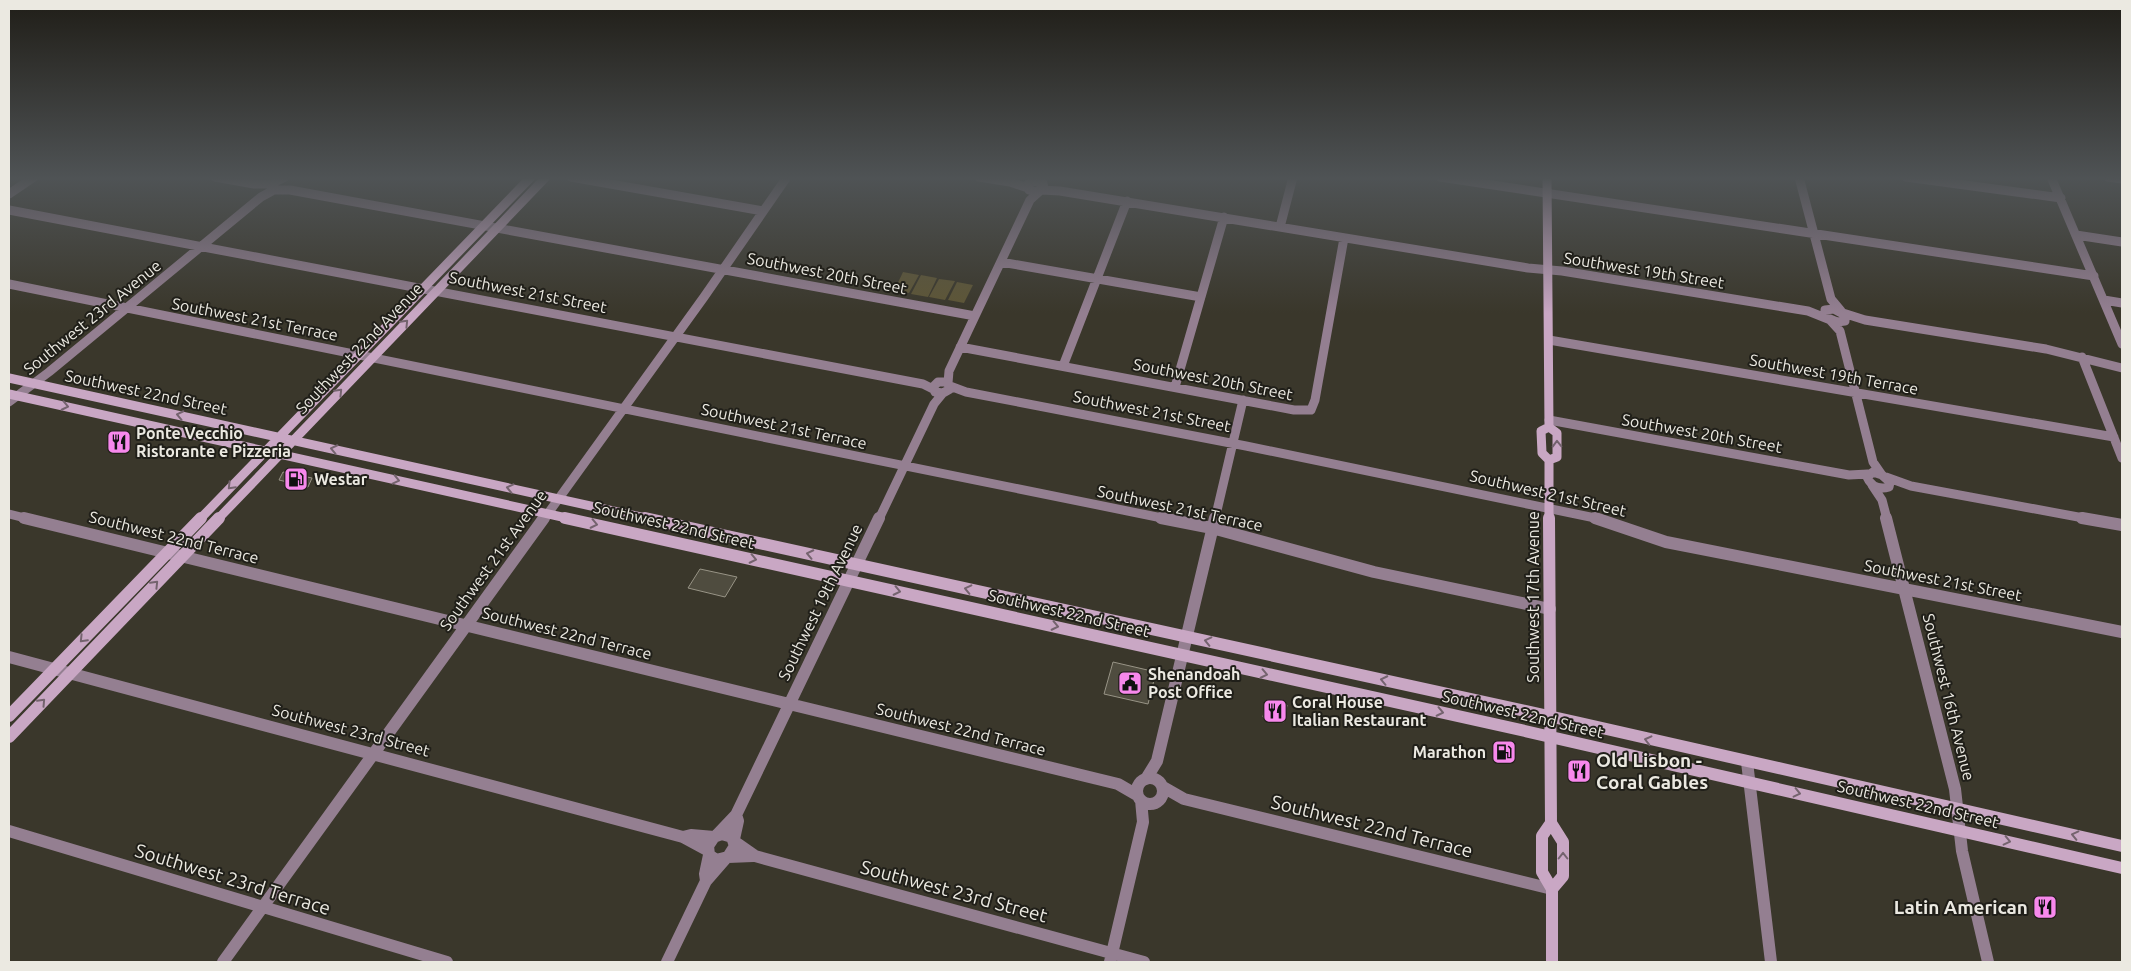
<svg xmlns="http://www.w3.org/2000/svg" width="2131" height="971" font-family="Ubuntu,sans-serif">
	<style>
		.green { fill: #5e5636 }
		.building { fill: #4f4c3f; stroke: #989486 }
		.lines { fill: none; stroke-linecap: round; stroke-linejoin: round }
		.minor-far1 { stroke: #947f91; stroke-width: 9 }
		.minor { stroke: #947f91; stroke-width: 12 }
		.secondary-far1 { stroke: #c9a7c4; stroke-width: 9 }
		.secondary { stroke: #c9a7c4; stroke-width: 12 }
		.oneway { stroke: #74636e }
		.labels { text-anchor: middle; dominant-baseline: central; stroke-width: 4; stroke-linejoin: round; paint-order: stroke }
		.street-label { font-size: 16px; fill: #ebe9e1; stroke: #201f19 }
		.poi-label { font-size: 16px; font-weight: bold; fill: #ebe9e1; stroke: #201f19; text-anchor: start }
		.near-poi-label { font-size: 19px; font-weight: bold; fill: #ebe9e1; stroke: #201f19; text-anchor: start }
		.near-street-label { font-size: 19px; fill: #ebe9e1; stroke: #201f19 }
	</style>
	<rect width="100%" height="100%" fill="#3a372b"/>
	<!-- green -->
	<path class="green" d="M 903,272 L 919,275 L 909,293 L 894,291 Z
		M 921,275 L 937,278 L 928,297 L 911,294 Z
		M 939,279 L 955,281 L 945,300 L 929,297 Z
		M 957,282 L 973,285 L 964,303 L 948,300 Z"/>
	<!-- building -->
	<path class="building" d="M 283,472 L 312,478 L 308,487 L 279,480 Z
		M 700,569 L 737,577 L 725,597 L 688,588 Z
		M 1113,662 L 1156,672 L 1148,704 L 1104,694 Z
		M 1266,701 L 1287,705 L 1284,722 L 1263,717 Z"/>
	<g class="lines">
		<!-- minor-far1 -->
		<path class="minor-far1" d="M 215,177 L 254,184 L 271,184
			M 571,177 L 763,211
			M 979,177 L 1010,182 L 1028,188
			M 1440,177 L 2094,276
			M 1799,177 L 1831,299 L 1841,311
			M 1906,177 L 2061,198
			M 2051,177 L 2122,344
			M 2108,177 L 2122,179
			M 1034,181 L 1043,183 L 1044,189 L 1038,191 L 1029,190 L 1028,184 Z
			M 273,183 L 285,177
			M 274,190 L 290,190 L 975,316
			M 1042,190 L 1060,191 L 1528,268 L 1562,271 L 1808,311 L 1828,319
			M 9,194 L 34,177
			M 9,210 L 923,384 L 933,389
			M 1280,227 L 1293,177
			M 2076,235 L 2122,242
			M 1001,262 L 1201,297
			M 9,284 L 1167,519
			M 2104,300 L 2122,303
			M 1834,309 L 1845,315 L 1845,321 L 1837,322 L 1825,317 L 1825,310 Z
			M 1843,313 L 1865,320 L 2046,349 L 2122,368
			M 1830,320 L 1840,331 L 1873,462 L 1882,475
			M 1549,340 L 2114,437
			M 960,347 L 1294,410 L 1311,410 L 1315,400 L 1344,238
			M 2082,357 L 2122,458
			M 1063,366 L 1127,201
			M 938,382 L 947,382 L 950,389 L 943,393 L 935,392 L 933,387 Z
			M 948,383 L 949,371 L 1030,200 L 1040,191
			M 950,386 L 966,392 L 1246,446 L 1600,519
			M 1175,387 L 1224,217
			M 9,402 L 49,372 L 261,197 L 272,191
			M 1549,420 L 1849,475 L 1868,474
			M 1873,472 L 1882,475 L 1890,482 L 1889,487 C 1879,490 1871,486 1867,477 Z
			M 1886,477 L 1911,486 L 2089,519
			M 1872,485 L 1882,500 L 1887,519
			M 9,514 L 29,519
			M 544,519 L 704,297 L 787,177
			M 879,519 L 934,404 L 943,393
			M 1215,519 L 1243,400"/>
		<!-- minor -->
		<path class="minor" d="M 24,518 L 1118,784 L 1137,795
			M 1161,518 L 1212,528 L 1374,572 L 1550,609
			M 1595,518 L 1666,542 L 2122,632
			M 1886,518 L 1955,789 L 1962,851 L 1988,962
			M 2082,518 L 2122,525
			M 9,657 L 683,837 L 707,850
			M 1747,762 L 1771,962
			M1137 791a13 13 0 1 1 26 0a13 13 0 1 1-26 0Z
			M 1146,779 L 1157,761 L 1215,518
			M 1163,787 L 1184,799 L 1552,889
			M 9,831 L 447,962
			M 722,834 L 732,837 L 735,846 L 728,857 L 716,860 L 709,855 L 708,846 L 714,837 Z
			M 717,835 L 736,815 L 879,518
			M 683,837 L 691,835 L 714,837
			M 734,839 L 738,821 L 736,815
			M 735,842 L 755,856 L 1144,962
			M 728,857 L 753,856
			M 706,881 L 705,874 L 709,855
			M 223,962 L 544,518
			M 667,962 L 706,881 L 726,858
			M 1110,962 L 1143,822 L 1141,800"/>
		<!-- secondary-far1 -->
		<path class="secondary-far1" d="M 1547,177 L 1549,427 L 1557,433 L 1557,457 L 1549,460
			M 9,378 L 650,519
			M 9,394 L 571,519
			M 1549,427 L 1541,431 L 1542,453 L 1549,460 L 1549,519
			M 200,519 L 531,177
			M 218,519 L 546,177"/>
		<!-- secondary -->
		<path class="secondary" d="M 565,518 L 1525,731 L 2122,868
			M 645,518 L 1580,723 L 2122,846
			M 1549,518 L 1551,823 L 1563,842 L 1563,876 L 1552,889
			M 9,716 L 201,518
			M 9,737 L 219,518
			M 1551,823 L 1542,836 L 1542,872 L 1552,889 L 1552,962"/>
	</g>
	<!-- one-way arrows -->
	<defs><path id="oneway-chevron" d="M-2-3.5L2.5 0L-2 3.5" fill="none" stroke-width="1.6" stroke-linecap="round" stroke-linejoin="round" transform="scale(1.25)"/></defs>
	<g class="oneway">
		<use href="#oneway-chevron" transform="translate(405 323) rotate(-46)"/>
		<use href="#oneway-chevron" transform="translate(339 392) rotate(-46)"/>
		<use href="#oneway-chevron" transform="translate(65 406) rotate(12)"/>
		<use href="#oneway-chevron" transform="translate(180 415) rotate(-168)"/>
		<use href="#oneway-chevron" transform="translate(1557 444) rotate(-91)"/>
		<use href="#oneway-chevron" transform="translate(334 449) rotate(-168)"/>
		<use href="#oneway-chevron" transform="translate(396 480) rotate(13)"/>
		<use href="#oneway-chevron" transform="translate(231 486) rotate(134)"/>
		<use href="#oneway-chevron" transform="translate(510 488) rotate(-167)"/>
		<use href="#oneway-chevron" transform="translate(594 524) rotate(12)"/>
		<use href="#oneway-chevron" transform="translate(810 554) rotate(-168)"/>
		<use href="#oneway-chevron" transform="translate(753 559) rotate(12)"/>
		<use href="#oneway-chevron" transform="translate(155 584) rotate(-46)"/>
		<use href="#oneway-chevron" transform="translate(968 589) rotate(-167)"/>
		<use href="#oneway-chevron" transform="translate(897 591) rotate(12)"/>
		<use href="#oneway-chevron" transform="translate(1055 626) rotate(12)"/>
		<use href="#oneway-chevron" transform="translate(83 639) rotate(134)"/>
		<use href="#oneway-chevron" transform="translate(1208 641) rotate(-167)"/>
		<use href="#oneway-chevron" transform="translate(1264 674) rotate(12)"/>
		<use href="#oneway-chevron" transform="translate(1384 680) rotate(-168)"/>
		<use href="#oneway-chevron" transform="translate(42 702) rotate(-47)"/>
		<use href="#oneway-chevron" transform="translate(1440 712) rotate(12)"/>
		<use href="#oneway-chevron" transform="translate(1648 740) rotate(-166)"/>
		<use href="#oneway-chevron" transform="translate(1797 793) rotate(13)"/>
		<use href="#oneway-chevron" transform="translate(2075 835) rotate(-167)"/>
		<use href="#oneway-chevron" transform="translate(2007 841) rotate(13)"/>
		<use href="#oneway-chevron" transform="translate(1563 856) rotate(-90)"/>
	</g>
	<!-- sky -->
	<linearGradient id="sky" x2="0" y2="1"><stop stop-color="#201e18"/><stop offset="0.57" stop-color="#4f5355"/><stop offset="1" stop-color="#4f5355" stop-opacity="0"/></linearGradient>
	<rect width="2131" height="313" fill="url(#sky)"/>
	<!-- icons -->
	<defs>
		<g id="restaurant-square" transform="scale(1.25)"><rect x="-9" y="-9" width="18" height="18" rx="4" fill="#f788ec" stroke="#201f19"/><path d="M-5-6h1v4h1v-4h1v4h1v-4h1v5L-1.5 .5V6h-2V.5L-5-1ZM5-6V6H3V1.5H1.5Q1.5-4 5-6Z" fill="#111"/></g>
		<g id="fuel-square" transform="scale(1.25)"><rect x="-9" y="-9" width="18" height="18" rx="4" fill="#f788ec" stroke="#201f19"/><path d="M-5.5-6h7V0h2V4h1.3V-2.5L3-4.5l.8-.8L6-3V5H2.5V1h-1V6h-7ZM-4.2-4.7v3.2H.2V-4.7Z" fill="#111"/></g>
		<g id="civic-square" transform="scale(1.25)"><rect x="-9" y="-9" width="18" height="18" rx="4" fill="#f788ec" stroke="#201f19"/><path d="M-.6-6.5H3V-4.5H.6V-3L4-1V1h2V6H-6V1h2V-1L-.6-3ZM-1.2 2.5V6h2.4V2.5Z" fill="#111"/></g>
	</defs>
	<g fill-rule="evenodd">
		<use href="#restaurant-square" x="119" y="442"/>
		<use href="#fuel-square" x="296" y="479"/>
		<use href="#civic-square" x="1130" y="683"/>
		<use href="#restaurant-square" x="1275" y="711"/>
		<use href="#fuel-square" x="1504" y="752"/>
		<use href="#restaurant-square" x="1579" y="771"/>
		<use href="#restaurant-square" x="2045" y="907"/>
	</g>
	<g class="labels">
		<!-- street labels -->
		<g class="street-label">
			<text transform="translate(1644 270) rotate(9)">Southwest 19th Street</text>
			<text transform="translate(827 273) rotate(11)">Southwest 20th Street</text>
			<text transform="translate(528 292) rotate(11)">Southwest 21st Street</text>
			<text transform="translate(92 317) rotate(-39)">Southwest 23rd Avenue</text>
			<text transform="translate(255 319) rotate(11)">Southwest 21st Terrace</text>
			<text transform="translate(359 348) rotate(-46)">Southwest 22nd Avenue</text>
			<text transform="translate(1834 374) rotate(10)">Southwest 19th Terrace</text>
			<text transform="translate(1213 379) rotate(11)">Southwest 20th Street</text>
			<text transform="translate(146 392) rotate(12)">Southwest 22nd Street</text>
			<text transform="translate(1152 411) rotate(11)">Southwest 21st Street</text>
			<text transform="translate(784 426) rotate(12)">Southwest 21st Terrace</text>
			<text transform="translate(1702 433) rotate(10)">Southwest 20th Street</text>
			<text transform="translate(1548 493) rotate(13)">Southwest 21st Street</text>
			<text transform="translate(1180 508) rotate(12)">Southwest 21st Terrace</text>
			<text transform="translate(674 525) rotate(13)">Southwest 22nd Street</text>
			<text transform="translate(174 537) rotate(14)">Southwest 22nd Terrace</text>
			<text transform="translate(493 560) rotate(-54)">Southwest 21st Avenue</text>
			<text transform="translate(1943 580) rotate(11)">Southwest 21st Street</text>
			<text transform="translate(1533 597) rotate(-90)">Southwest 17th Avenue</text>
			<text transform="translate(820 602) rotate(-64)">Southwest 19th Avenue</text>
			<text transform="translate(1069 613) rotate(13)">Southwest 22nd Street</text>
			<text transform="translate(567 633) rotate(14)">Southwest 22nd Terrace</text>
			<text transform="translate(1949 697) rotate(76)">Southwest 16th Avenue</text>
			<text transform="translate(1523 714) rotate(13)">Southwest 22nd Street</text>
			<text transform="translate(961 729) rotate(14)">Southwest 22nd Terrace</text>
			<text transform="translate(351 730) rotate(15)">Southwest 23rd Street</text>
			<text transform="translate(1918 804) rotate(13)">Southwest 22nd Street</text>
		</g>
		<!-- poi labels -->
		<g class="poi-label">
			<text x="136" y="433">Ponte Vecchio<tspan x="136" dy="18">Ristorante e Pizzeria</tspan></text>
			<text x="314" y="479">Westar</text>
			<text x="1148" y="674">Shenandoah<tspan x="1148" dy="18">Post Office</tspan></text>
			<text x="1292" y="702">Coral House<tspan x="1292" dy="18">Italian Restaurant</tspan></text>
			<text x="1486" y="752" text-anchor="end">Marathon</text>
		</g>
		<!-- near-poi labels -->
		<g class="near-poi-label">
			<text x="1596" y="760">Old Lisbon -<tspan x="1596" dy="22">Coral Gables</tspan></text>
			<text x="2028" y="907" text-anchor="end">Latin American</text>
		</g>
		<!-- near-street labels -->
		<g class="near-street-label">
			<text transform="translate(1372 826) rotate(14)">Southwest 22nd Terrace</text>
			<text transform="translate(233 879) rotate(17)">Southwest 23rd Terrace</text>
			<text transform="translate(954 891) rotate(15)">Southwest 23rd Street</text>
		</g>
	</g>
	<!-- border -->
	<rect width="2131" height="971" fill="none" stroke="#ebe9e1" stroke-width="20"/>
</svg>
